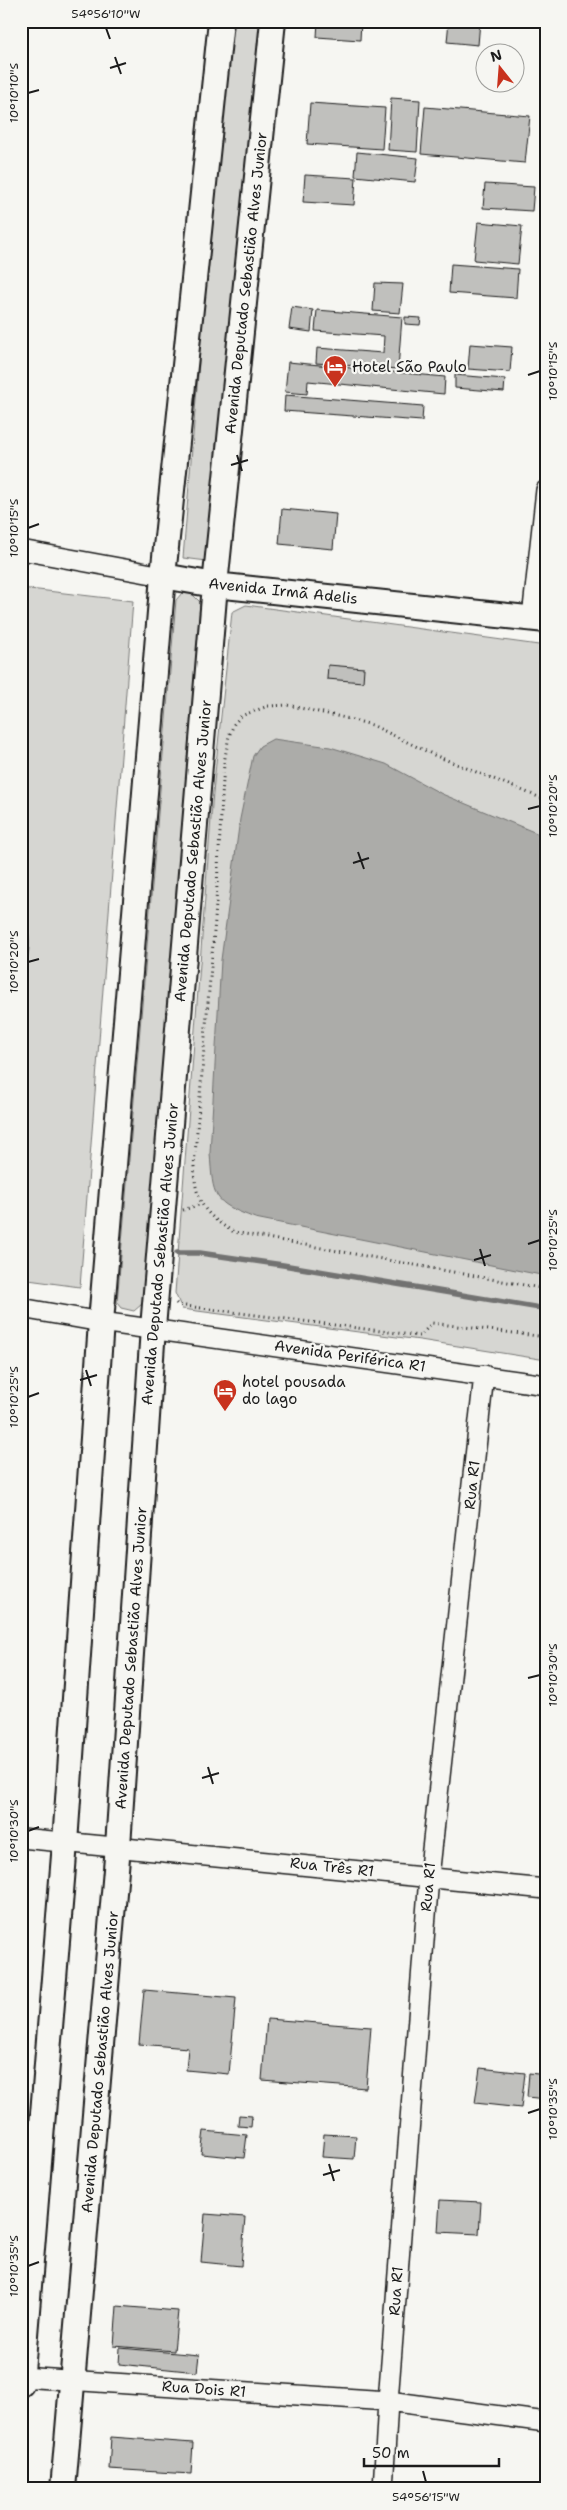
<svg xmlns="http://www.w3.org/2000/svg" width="567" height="2510" font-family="'Shantell Sans',sans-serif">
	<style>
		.green { fill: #d6d6d2; stroke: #797977 }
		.water { fill: #acaca9; stroke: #727271 }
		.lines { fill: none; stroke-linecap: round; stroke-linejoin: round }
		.stream { stroke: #727271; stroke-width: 5.5 }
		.building { fill: #c0c0bd; stroke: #1c1c1c }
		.minor-casing { stroke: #1c1c1c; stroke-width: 22 }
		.tertiary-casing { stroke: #1c1c1c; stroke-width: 28 }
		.path { stroke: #1c1c1c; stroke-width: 3; stroke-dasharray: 1 4; stroke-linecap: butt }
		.minor { stroke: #f6f6f2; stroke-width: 19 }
		.tertiary { stroke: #f6f6f2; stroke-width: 24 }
		.ticks { fill: none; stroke: #1c1c1c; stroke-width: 2 }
		.labels { text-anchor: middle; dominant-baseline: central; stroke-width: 4.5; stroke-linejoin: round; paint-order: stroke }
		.street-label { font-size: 15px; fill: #1c1c1c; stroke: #f6f6f2 }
		.poi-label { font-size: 15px; fill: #1c1c1c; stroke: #f6f6f2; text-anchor: start }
		.neatline { fill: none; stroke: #1c1c1c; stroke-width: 2 }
		.ticks-label { font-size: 12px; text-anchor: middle; fill: #1c1c1c }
	</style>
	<rect width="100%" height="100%" fill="#f6f6f2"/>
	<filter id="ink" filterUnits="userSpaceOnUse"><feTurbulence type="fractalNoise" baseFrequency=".02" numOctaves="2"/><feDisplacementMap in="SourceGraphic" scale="10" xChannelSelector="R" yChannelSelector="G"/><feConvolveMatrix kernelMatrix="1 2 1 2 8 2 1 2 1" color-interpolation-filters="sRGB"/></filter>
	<g filter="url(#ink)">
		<!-- green -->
		<path class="green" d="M 227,21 L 270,21 L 223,563 L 183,558 Z
			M 21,588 L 133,601 L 80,1287 L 21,1279 Z
			M 190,592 L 200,602 C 185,837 166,1071 142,1304 L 134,1311 L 121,1308 L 117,1303 L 176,600 L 182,593 Z
			M 246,605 L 546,646 L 546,1360 L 420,1340 L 182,1309 L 175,1293 L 213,792 L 232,612 Z"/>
		<!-- water -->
		<path class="water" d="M 273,739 L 330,747 L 386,764 L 442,794 L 546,837 L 546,1276 L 255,1218 C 212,1202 213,1197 210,1153 L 221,960 L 240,819 L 253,756 L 260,746 Z
			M 21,911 C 31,930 33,953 21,972 Z"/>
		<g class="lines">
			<!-- stream -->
			<path class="stream" d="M 177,1253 L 200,1253 L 283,1265 L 546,1309"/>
		</g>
		<!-- building -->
		<path class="building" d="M 318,21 L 361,21 L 360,40 L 317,37 Z
			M 449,21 L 480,21 L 478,45 L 447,42 Z
			M 391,98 L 420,100 L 417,152 L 388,150 Z
			M 310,103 L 385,108 L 382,149 L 307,144 Z
			M 425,107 L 530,116 L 525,163 L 421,154 Z
			M 357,152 L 418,158 L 415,182 L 355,176 Z
			M 305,175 L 356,178 L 354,205 L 303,202 Z
			M 485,184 L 534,187 L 532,211 L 483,208 Z
			M 478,222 L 522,226 L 518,264 L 474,260 Z
			M 451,264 L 518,269 L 516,298 L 449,293 Z
			M 375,283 L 403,284 L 400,313 L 373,311 Z
			M 292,307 L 313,310 L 311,332 L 289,329 Z
			M 317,310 L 402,317 L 398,369 L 316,363 L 317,348 L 383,353 L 384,336 L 315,331 Z
			M 405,317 L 421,318 L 420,325 L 405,324 Z
			M 470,344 L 512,347 L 510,372 L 468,369 Z
			M 288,362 L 445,377 L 444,394 L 308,381 L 307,394 L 285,392 Z
			M 455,375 L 505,379 L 504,392 L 455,388 Z
			M 285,395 L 423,406 L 422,421 L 284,411 Z
			M 282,509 L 336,514 L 333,549 L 279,544 Z
			M 328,665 L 364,668 L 363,682 L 327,679 Z
			M 144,1990 L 236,1998 L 229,2074 L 186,2070 L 188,2048 L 139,2044 Z
			M 267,2019 L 371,2027 L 366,2088 L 262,2080 Z
			M 480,2068 L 525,2073 L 521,2108 L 475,2103 Z
			M 529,2073 L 546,2075 L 546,2099 L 527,2097 Z
			M 239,2115 L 252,2116 L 251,2127 L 238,2126 Z
			M 204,2131 L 247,2135 L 244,2158 L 201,2154 Z
			M 324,2134 L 356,2136 L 354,2159 L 322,2157 Z
			M 440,2200 L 481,2202 L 479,2234 L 438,2232 Z
			M 205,2214 L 245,2217 L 241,2266 L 201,2262 Z
			M 117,2306 L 178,2311 L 174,2351 L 114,2346 Z
			M 120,2348 L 199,2355 L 197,2372 L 119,2364 Z
			M 111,2437 L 193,2443 L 191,2474 L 109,2469 Z"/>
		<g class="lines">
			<!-- minor casing -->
			<g class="minor-casing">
				<path id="minor" d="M 21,550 L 163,576
					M 532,618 L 546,490
					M 21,1308 L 101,1322 L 546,1385
					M 21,1838 L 546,1889
					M 21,2377 L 388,2401 L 546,2422
					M 383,2489 L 388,2401 L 429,1877 L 484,1375"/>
			</g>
			<!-- tertiary casing -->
			<g class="tertiary-casing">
				<path id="tertiary" d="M 163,576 L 215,585 L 546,620
					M 21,2384 L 65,1843 L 101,1322 L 163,576 L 221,21
					M 63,2489 L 118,1846 L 153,1328 L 215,585 L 273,21"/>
			</g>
			<!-- path -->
			<path class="path" d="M 546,800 L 434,755 L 372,725 L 350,719 L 287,705 L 268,706 L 241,716 L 234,724 L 229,736 L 224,763 L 215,920 L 194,1166 C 195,1201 204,1215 234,1232 L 546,1289
				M 183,1210 L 202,1204
				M 176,1303 L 178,1305 L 420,1336 L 432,1323 L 546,1337"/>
			<!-- minor -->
			<use href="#minor" class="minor"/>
			<!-- tertiary -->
			<use href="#tertiary" class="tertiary"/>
		</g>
	</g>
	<!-- ticks -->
	<path class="ticks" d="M 106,28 L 110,39M 115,57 L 121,74M 110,68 L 126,63M 28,93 L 39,90M 528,375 L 540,371M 237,455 L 242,471M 231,465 L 248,460M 28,528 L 39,524M 528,809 L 540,806M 358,852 L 364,869M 353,863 L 369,858M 28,962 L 39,959M 528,1244 L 540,1240M 480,1249 L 485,1266M 474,1260 L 491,1255M 86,1370 L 91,1386M 80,1380 L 97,1375M 28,1397 L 39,1393M 528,1678 L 540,1675M 208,1767 L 213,1784M 202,1778 L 219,1773M 28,1831 L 39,1827M 528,2113 L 540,2109M 329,2164 L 334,2181M 323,2175 L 340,2170M 28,2266 L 39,2262M 423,2471 L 426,2482"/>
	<!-- icons -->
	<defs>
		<g id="hotel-pin" transform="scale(1.25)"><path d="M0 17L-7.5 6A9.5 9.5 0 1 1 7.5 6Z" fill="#c8321e" stroke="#f6f6f2"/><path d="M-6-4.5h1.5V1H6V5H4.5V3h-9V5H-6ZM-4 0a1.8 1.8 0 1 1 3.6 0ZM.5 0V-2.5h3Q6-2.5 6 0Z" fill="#fff"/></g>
	</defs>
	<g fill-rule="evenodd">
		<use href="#hotel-pin" x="335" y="367"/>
		<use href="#hotel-pin" x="225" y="1391"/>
	</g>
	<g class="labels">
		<!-- street labels -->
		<g class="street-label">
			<text transform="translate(246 283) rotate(-84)">Avenida Deputado Sebastião Alves Junior</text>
			<text transform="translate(283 591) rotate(6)">Avenida Irmã Adelis</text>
			<text transform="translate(193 851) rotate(-85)">Avenida Deputado Sebastião Alves Junior</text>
			<text transform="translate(160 1254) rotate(-85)">Avenida Deputado Sebastião Alves Junior</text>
			<text transform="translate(350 1356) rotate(8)">Avenida Periférica R1</text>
			<text transform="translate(472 1485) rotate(-84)">Rua R1</text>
			<text transform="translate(131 1658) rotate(-86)">Avenida Deputado Sebastião Alves Junior</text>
			<text transform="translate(332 1867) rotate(6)">Rua Três R1</text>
			<text transform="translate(428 1887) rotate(-85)">Rua R1</text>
			<text transform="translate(100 2062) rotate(-85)">Avenida Deputado Sebastião Alves Junior</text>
			<text transform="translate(396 2291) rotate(-86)">Rua R1</text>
			<text transform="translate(204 2389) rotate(4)">Rua Dois R1</text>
		</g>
		<!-- poi labels -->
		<g class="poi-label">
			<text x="352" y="367">Hotel São Paulo</text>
			<text x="242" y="1382">hotel pousada<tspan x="242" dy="17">do lago</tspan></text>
		</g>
	</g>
	<!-- margin -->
	<rect width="567" height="2510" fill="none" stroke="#f6f6f2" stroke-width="55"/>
	<!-- north arrow -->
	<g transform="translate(500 68) rotate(343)"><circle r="24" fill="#f6f6f2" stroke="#9f9f9c"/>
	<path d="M0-4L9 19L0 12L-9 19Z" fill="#c8321e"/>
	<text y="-8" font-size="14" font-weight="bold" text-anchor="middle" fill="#1c1c1c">N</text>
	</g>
	<!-- scale -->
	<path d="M364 2458v8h135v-8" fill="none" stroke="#1c1c1c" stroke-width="2.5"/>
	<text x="372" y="2458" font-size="15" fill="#1c1c1c" stroke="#f6f6f2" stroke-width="4" paint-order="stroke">50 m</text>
	<rect x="28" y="28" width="512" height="2454" class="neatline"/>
	<g class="ticks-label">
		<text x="106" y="18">54°56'10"W</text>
		<text transform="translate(14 93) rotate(-90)" y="4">10°10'10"S</text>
		<text transform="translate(553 371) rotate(-90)" y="4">10°10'15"S</text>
		<text transform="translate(14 528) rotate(-90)" y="4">10°10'15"S</text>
		<text transform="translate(553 806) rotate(-90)" y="4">10°10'20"S</text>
		<text transform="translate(14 962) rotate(-90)" y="4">10°10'20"S</text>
		<text transform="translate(553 1240) rotate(-90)" y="4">10°10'25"S</text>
		<text transform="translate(14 1397) rotate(-90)" y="4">10°10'25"S</text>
		<text transform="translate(553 1675) rotate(-90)" y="4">10°10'30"S</text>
		<text transform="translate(14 1831) rotate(-90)" y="4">10°10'30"S</text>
		<text transform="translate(553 2109) rotate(-90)" y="4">10°10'35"S</text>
		<text transform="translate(14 2266) rotate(-90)" y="4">10°10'35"S</text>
		<text x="426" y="2501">54°56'15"W</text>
	</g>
</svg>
